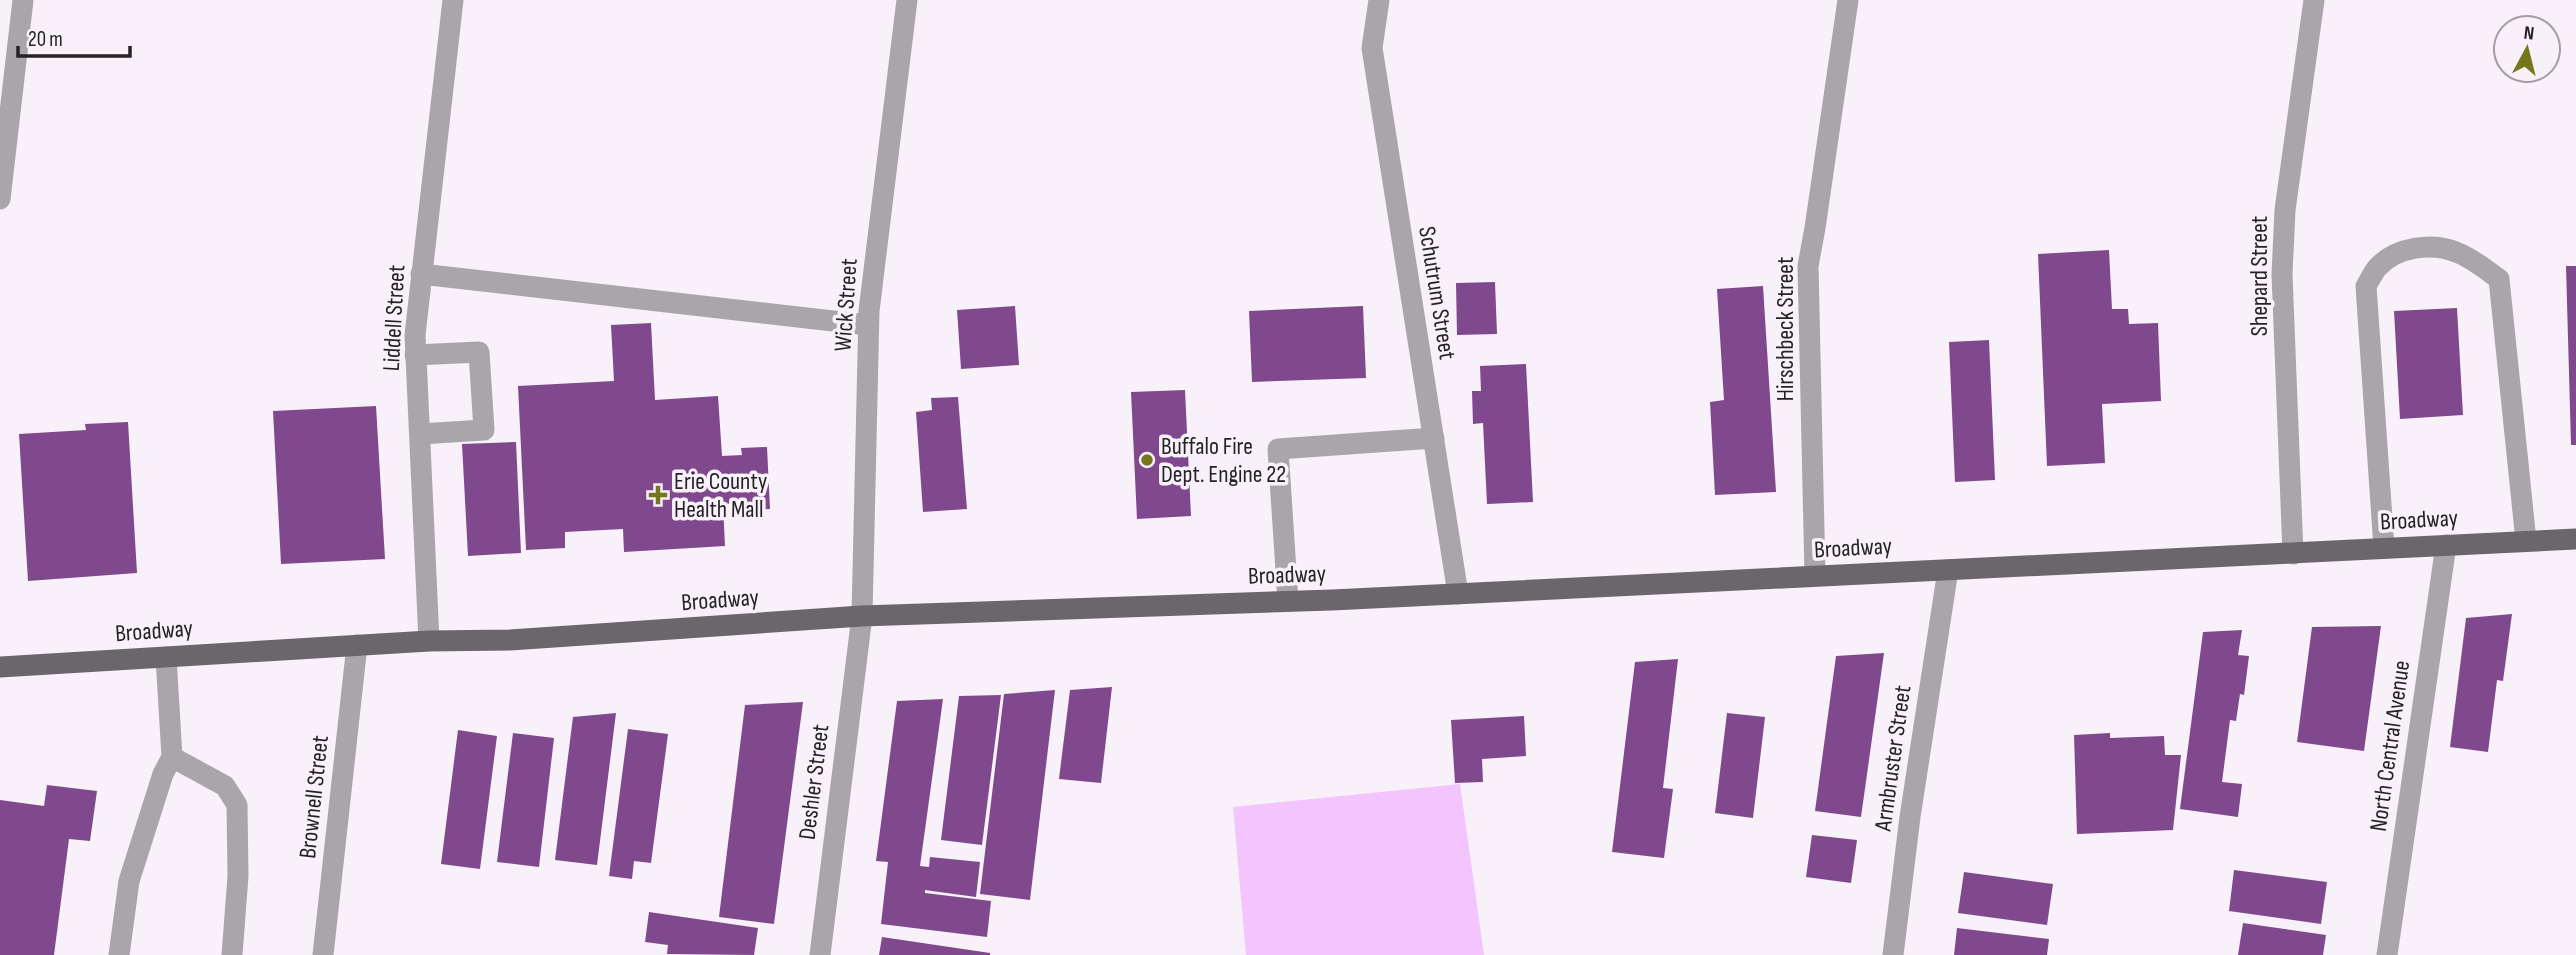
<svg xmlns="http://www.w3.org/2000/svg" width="2576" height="955" font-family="'Sofia Sans Condensed',sans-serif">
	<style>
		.green { fill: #f3c4fe }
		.building { fill: #80488d }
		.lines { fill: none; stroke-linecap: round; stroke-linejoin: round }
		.lane { stroke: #a9a6a9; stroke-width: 21 }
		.street { stroke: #a9a6a9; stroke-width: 21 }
		.primary { stroke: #6b666c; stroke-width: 21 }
		.poi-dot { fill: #76771d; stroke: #f8f1f9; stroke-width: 2.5 }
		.labels { text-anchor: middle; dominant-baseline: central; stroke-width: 7; stroke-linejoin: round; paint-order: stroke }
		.street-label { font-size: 24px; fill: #252225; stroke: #f8f1f9 }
		.poi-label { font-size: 24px; fill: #252225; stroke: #f8f1f9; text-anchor: start }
	</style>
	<rect width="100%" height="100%" fill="#f8f1f9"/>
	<!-- green -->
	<path class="green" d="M 1460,784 L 1484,955 L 1246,955 L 1233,807 Z"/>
	<!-- building -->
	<path class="building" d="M 2109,250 L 2112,309 L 2128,309 L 2129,324 L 2158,323 L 2161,401 L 2102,404 L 2105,463 L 2047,466 L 2038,254 Z
		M 2566,266 L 2576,266 L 2576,445 L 2571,445 Z
		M 1495,282 L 1497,334 L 1457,335 L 1456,283 Z
		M 1763,286 L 1776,492 L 1715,495 L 1710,402 L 1724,400 L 1717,289 Z
		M 1015,306 L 1019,365 L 961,369 L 957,310 Z
		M 1363,306 L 1366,378 L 1252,382 L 1249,311 Z
		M 2457,308 L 2463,415 L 2400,419 L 2394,311 Z
		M 651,323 L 655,400 L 718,396 L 722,456 L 742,455 L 741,448 L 767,447 L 770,509 L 743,510 L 743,503 L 723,504 L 725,546 L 624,552 L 623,529 L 565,532 L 565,548 L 526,550 L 518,386 L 614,381 L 611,325 Z
		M 1989,340 L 1995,480 L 1955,482 L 1949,342 Z
		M 1526,364 L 1533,502 L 1487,504 L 1483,423 L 1473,424 L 1472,391 L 1481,391 L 1480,366 Z
		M 1185,390 L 1191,516 L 1137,519 L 1131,392 Z
		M 958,397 L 967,509 L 923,512 L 916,412 L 932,410 L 931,398 Z
		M 376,406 L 385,559 L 281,564 L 273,411 Z
		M 128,422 L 137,573 L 28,581 L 19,434 L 86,430 L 85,424 Z
		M 516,442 L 521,553 L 468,556 L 462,444 Z
		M 2512,614 L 2503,681 L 2497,680 L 2488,752 L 2450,747 L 2466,618 Z
		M 2381,626 L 2364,751 L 2297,742 L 2312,627 Z
		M 2242,630 L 2238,655 L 2249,656 L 2244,695 L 2240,694 L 2236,721 L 2230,720 L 2222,782 L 2242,784 L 2238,817 L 2180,809 L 2203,632 Z
		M 1884,653 L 1861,817 L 1815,811 L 1836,656 Z
		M 1678,659 L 1663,788 L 1673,789 L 1664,858 L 1612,852 L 1635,662 Z
		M 1112,687 L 1101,783 L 1059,779 L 1070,690 Z
		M 1055,690 L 1030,900 L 980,894 L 1004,694 Z
		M 1001,695 L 982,845 L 941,840 L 959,696 Z
		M 943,699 L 920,866 L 929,867 L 930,857 L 980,862 L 976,897 L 925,890 L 925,893 L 991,901 L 987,937 L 881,924 L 888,862 L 876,861 L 897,701 Z
		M 803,702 L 774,924 L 719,917 L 745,705 Z
		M 616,713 L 597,865 L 555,860 L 573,717 Z
		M 1727,713 L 1765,717 L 1753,818 L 1715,813 Z
		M 1524,716 L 1526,756 L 1482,759 L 1483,782 L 1455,783 L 1451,720 Z
		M 628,729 L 668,734 L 651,863 L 634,861 L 632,879 L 609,876 Z
		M 458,730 L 497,736 L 480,869 L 441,864 Z
		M 513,733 L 554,738 L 539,867 L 497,862 Z
		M 2110,733 L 2110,738 L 2164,736 L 2165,755 L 2181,755 L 2173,830 L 2077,834 L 2074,735 Z
		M 47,785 L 97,791 L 90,841 L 69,839 L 54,955 L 0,955 L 0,800 L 44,806 Z
		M 1812,835 L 1857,840 L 1851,883 L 1806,877 Z
		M 2234,870 L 2327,882 L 2321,924 L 2229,911 Z
		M 1964,872 L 2053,884 L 2047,925 L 1958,913 Z
		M 649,912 L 758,928 L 754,955 L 667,954 L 668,945 L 645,942 Z
		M 2243,923 L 2326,935 L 2323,955 L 2238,955 Z
		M 1957,928 L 2049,939 L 2047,955 L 1954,955 Z
		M 882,937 L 990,953 L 990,955 L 879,955 Z"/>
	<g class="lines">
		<!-- lane -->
		<path class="lane" d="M 421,274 L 868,325
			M 415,355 L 479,352 L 484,430 L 420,434
			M 2384,548 L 2366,286 C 2370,280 2373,272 2378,267 C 2396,247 2432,242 2456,252 C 2472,258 2485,269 2499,279 L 2526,541
			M 1288,601 L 1278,449 L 1434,438
			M 172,757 L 225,786 L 237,805 L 238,876 L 232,955
			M 119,955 L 129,881 L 163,774 L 172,757 L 166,657"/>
		<!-- street -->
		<path class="street" d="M 1379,0 L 1372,48 L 1458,594
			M 0,199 L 23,0
			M 2293,554 L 2282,274 L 2285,210 L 2314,0
			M 1815,576 L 1808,266 L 1815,228 L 1848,0
			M 429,641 L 415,335 L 453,0
			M 323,955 L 357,645
			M 820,955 L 862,616 L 869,311 L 907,0
			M 1893,955 L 1910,817 L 1948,570
			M 2387,955 L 2446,545"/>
		<!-- primary -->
		<path class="primary" d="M 0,667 L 429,641 L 510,640 L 862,616 L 1332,600 L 2576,539"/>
	</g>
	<!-- markers -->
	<g class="poi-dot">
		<circle cx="1147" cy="460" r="7"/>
		<path d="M654.5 484.5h7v7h7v7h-7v7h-7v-7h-7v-7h7z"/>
	</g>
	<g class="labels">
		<!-- street labels -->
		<g class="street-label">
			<text transform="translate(2259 276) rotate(-90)">Shepard Street</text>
			<text transform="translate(1437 293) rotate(81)">Schutrum Street</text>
			<text transform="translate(846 305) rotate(-86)">Wick Street</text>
			<text transform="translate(394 318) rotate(-87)">Liddell Street</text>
			<text transform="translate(1785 329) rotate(-90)">Hirschbeck Street</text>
			<text transform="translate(2419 520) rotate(-3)">Broadway</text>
			<text transform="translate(1853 548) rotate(-3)">Broadway</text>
			<text transform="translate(1287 575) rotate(-2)">Broadway</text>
			<text transform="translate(720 600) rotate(-4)">Broadway</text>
			<text transform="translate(154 631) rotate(-4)">Broadway</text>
			<text transform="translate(2390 746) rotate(-82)">North Central Avenue</text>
			<text transform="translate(1893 758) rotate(-82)">Armbruster Street</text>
			<text transform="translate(814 782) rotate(-83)">Deshler Street</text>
			<text transform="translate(314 797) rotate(-84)">Brownell Street</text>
		</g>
		<!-- poi labels -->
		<g class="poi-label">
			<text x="1161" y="446">Buffalo Fire<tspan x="1161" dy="28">Dept. Engine 22</tspan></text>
			<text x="674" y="481">Erie County<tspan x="674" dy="28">Health Mall</tspan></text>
		</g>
	</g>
	<!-- north arrow -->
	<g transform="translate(2527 49) rotate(7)"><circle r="33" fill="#f8f1f9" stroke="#a49ea4" stroke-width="2"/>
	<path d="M0-5L12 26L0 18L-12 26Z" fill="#76771d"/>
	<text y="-10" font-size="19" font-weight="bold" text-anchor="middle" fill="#252225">N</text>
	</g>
	<!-- scale -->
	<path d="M18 46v10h112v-10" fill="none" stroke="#252225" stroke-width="3.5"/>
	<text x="28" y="46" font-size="21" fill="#252225" stroke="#f8f1f9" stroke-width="5" paint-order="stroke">20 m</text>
</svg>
